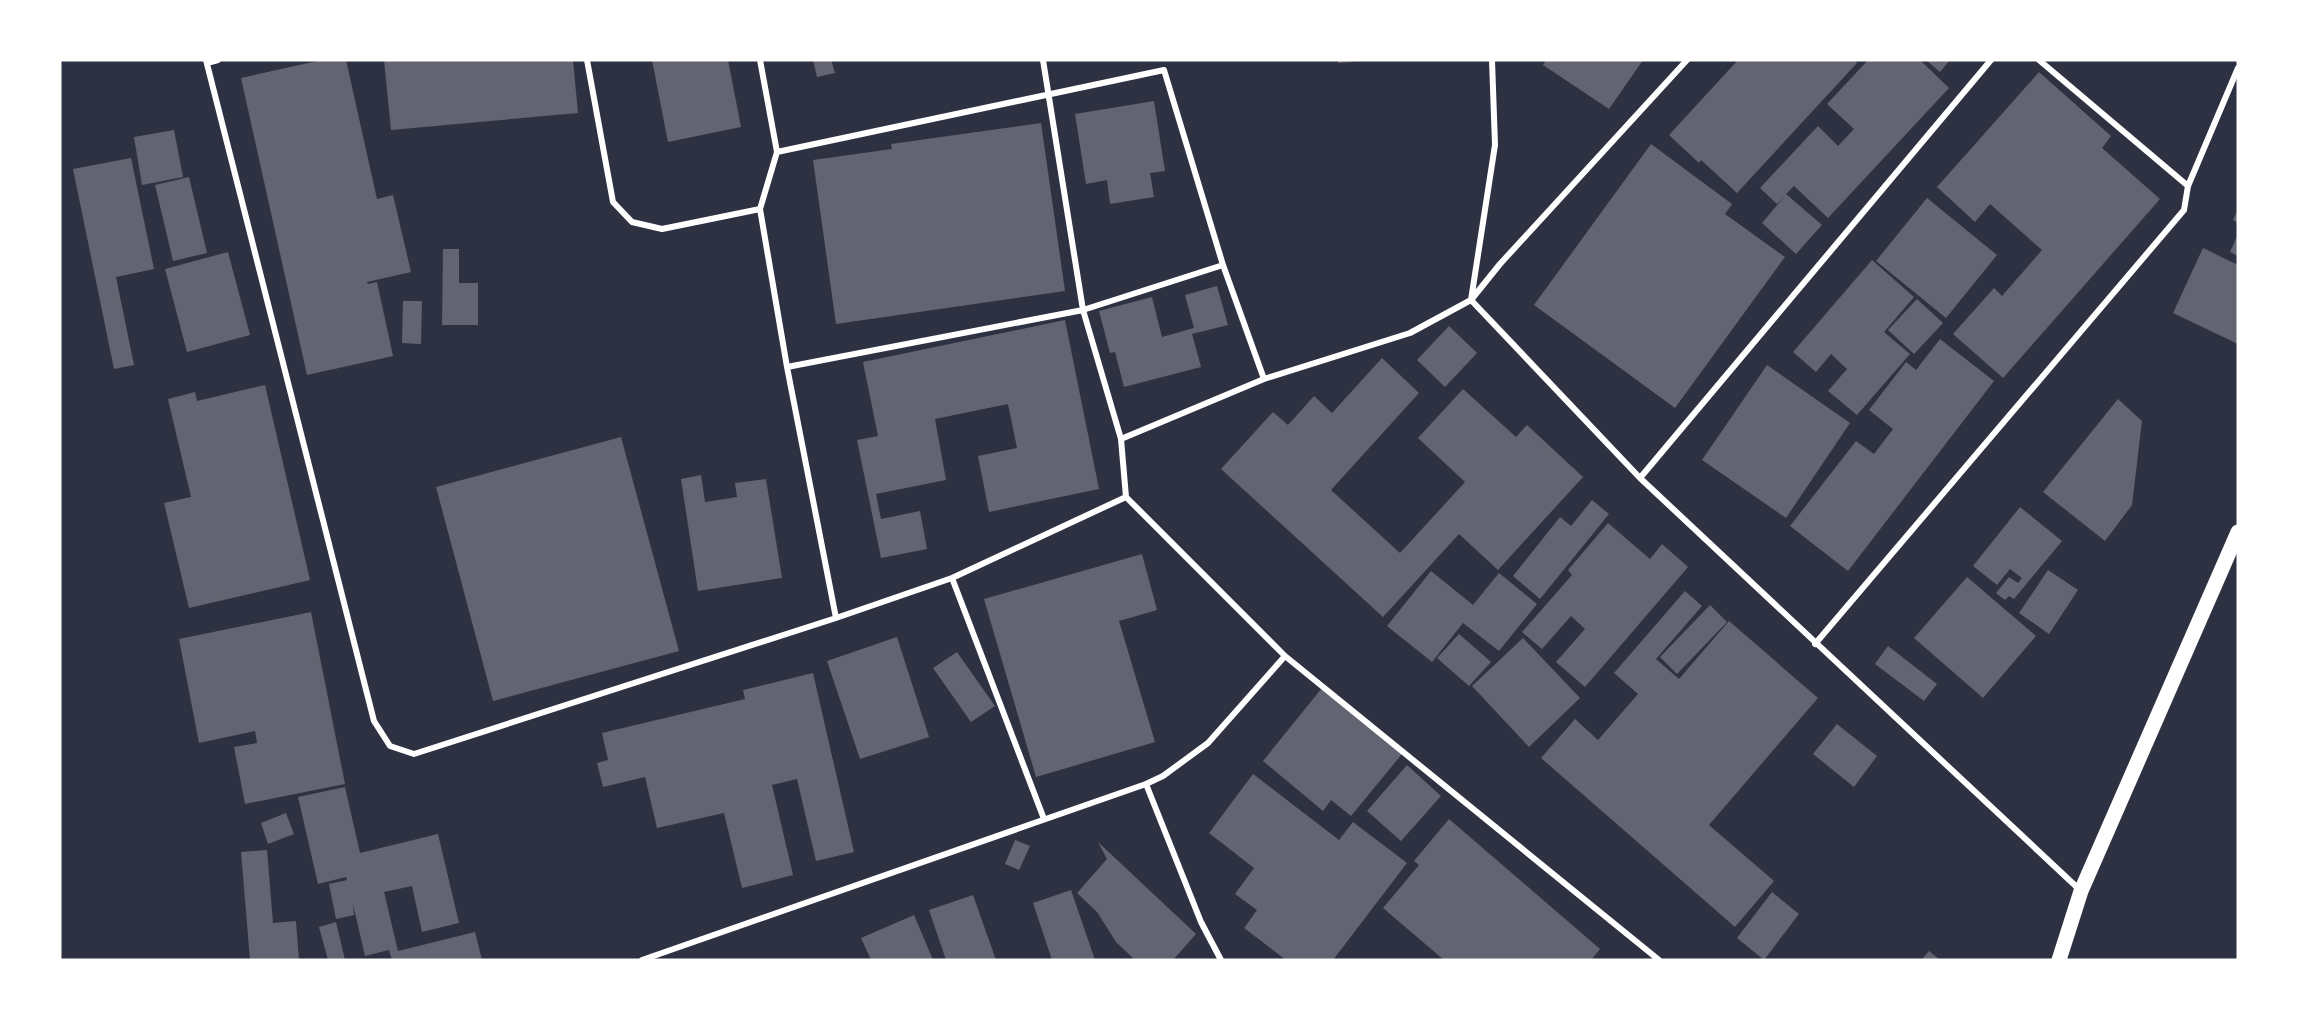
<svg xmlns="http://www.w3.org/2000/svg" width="2298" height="1020" viewBox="0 0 2298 1020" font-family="'Roboto Condensed',sans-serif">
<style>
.building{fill:#626471}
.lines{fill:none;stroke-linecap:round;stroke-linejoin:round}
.minor{stroke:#fff;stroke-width:6}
.primary{stroke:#fff;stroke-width:15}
</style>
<rect width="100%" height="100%" fill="#2d3142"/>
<path class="building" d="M 322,60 L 346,60 L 377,199 L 393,195 L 411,272 L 367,282 L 368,284 L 377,282 L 393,356 L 307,375 L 241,78 Z
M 384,60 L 573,60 L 578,113 L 391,130 Z
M 652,60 L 728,60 L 741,127 L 668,142 Z
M 813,60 L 831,60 L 835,73 L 817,77 Z
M 1338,60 L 1353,60 L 1353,62 L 1338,63 Z
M 1546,60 L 1643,60 L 1609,109 L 1543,65 Z
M 1738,60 L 1854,60 L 1857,63 L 1737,193 L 1701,160 L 1699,163 L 1669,135 Z
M 1868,60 L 1920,60 L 1949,88 L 1828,218 L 1794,186 L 1786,194 L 1822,225 L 1796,254 L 1762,223 L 1785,196 L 1777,204 L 1760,188 L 1818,126 L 1838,146 L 1854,129 L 1827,104 Z
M 1926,60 L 1950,60 L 1940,72 Z
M 2039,72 L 2111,136 L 2102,148 L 2160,199 L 2003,378 L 1953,334 L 1994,288 L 2002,296 L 2042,250 L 1990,204 L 1975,222 L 1937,187 Z
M 1154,101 L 1165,171 L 1150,173 L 1154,197 L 1110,204 L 1107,180 L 1086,184 L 1075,114 Z
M 1041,123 L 1065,291 L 836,324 L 813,160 L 892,149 L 891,144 Z
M 174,130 L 183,177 L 142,185 L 134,137 Z
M 1651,144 L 1732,204 L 1725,214 L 1785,257 L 1675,408 L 1534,305 Z
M 131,158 L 154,269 L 116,277 L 134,365 L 114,369 L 73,169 Z
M 189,177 L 207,253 L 173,261 L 155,185 Z
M 1927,198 L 1997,255 L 1946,318 L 1876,261 Z
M 2238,209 L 2238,223 L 2233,220 Z
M 2238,234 L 2238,256 L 2230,252 Z
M 2203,248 L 2238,265 L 2238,344 L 2173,313 Z
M 443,249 L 459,249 L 459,283 L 478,283 L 478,325 L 442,325 Z
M 228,252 L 250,335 L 187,352 L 165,269 Z
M 1872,260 L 1914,297 L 1884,332 L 1910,354 L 1857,415 L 1828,391 L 1847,369 L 1831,354 L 1816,372 L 1793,352 Z
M 1217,286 L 1228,325 L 1192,334 L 1201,367 L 1124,387 L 1115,352 L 1110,353 L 1099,311 L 1152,297 L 1162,337 L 1194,328 L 1185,295 Z
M 1917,299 L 1943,323 L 1914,354 L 1888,330 Z
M 403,301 L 422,301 L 421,344 L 402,343 Z
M 1065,320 L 1099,489 L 989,512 L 978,456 L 1017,448 L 1008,404 L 935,419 L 946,480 L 876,494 L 881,519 L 920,511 L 927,549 L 881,558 L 857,440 L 878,436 L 863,362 Z
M 1449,326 L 1477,353 L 1445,387 L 1417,360 Z
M 1940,339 L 1994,381 L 1848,571 L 1790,526 L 1856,441 L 1874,454 L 1893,429 L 1869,410 L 1906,362 L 1916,370 Z
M 1382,358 L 1419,393 L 1331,490 L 1400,553 L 1465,482 L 1418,438 L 1463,389 L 1516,437 L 1527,425 L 1583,477 L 1498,570 L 1459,534 L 1383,617 L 1221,469 L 1273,412 L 1288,425 L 1314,396 L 1332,413 Z
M 1767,365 L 1850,423 L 1786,518 L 1702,460 Z
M 265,385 L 310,580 L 189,608 L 164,503 L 191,497 L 168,399 L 195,392 L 197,401 Z
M 2118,399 L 2142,421 L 2132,505 L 2105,541 L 2043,492 Z
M 621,437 L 679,651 L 493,701 L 436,487 Z
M 701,475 L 705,502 L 737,497 L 735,483 L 766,479 L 782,578 L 698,591 L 681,479 Z
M 1592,500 L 1609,514 L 1540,599 L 1513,576 L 1560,517 L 1571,526 Z
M 2020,507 L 2062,541 L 2014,599 L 2009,596 L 2005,600 L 1996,593 L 2009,577 L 2018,583 L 2022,578 L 2010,569 L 1997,585 L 1973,566 Z
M 1608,523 L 1650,559 L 1662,544 L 1688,567 L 1585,687 L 1556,662 L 1585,629 L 1571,616 L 1542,649 L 1522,632 L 1572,575 L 1568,570 Z
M 1142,554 L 1157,610 L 1119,621 L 1155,742 L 1036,777 L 984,599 Z
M 2048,570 L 2078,590 L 2049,634 L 2019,613 Z
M 1431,571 L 1473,605 L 1499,573 L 1537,604 L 1499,651 L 1463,623 L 1432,662 L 1387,626 Z
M 1967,577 L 2036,636 L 1983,698 L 1914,638 Z
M 1685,591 L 1702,606 L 1656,659 L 1679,679 L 1729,621 L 1818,698 L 1709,825 L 1774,881 L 1735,927 L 1541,758 L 1575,719 L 1598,740 L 1638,694 L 1614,673 Z
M 1710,605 L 1727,622 L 1677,674 L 1660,657 Z
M 311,612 L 345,784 L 245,804 L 234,747 L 257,743 L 255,731 L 199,743 L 179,639 Z
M 1459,634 L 1491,662 L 1469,686 L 1437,658 Z
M 897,637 L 929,737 L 860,759 L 827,661 Z
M 1523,638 L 1580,698 L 1529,747 L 1472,686 Z
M 1888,646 L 1937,684 L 1924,701 L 1875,664 Z
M 957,652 L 995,706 L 971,722 L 933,668 Z
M 813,673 L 854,852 L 816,861 L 797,779 L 772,785 L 793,875 L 742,888 L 724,813 L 657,828 L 645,777 L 603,787 L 597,763 L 608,760 L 602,733 L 745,699 L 743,690 Z
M 1322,688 L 1402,754 L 1351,816 L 1331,800 L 1323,811 L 1263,761 Z
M 1837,724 L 1877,756 L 1854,787 L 1813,754 Z
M 1407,765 L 1441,796 L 1401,841 L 1367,811 Z
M 1253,774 L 1339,840 L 1353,822 L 1407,863 L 1333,960 L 1286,960 L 1244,928 L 1257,910 L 1235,894 L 1254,868 L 1209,833 Z
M 345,787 L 360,853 L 438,834 L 459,923 L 422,932 L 412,886 L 384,892 L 398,951 L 475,932 L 482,960 L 392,960 L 389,950 L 365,956 L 353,904 L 354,915 L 336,919 L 329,884 L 347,880 L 346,877 L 318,884 L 298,797 Z
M 286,813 L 294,834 L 268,844 L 261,823 Z
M 1449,819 L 1600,949 L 1591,960 L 1444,960 L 1383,908 L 1419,865 L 1414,861 Z
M 1015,840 L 1030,846 L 1019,870 L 1005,864 Z
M 1098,842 L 1196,934 L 1173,960 L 1135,960 L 1116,942 L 1097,912 L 1077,893 L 1107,859 Z
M 267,850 L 273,923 L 296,921 L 299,960 L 250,960 L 241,852 Z
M 1071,890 L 1095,960 L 1052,960 L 1033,903 Z
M 1772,892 L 1799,914 L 1764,960 L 1737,938 Z
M 973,895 L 996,960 L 946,960 L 929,910 Z
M 914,915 L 933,960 L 871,960 L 861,938 Z
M 336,922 L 345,960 L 328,960 L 319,927 Z
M 1929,951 L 1940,960 L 1921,960 Z"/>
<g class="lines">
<path class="minor" d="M 206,60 L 374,721 L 390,746 L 414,754 L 836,618 L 952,578 L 1126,497
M 587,60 L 613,202 L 632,222 L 662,229 L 760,209
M 760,60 L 777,152 L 760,209 L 787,367 L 836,618
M 1043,60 L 1083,310 L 1121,439 L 1126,497 L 1285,656 L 1659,960
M 1492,60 L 1495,145 L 1471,300 L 1640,478 L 2081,891
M 207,63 L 218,60
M 777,152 L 1164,70 L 1223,265 L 1264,379
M 2188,186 L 2238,68
M 787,367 L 1083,310 L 1223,265
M 1121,439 L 1264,379 L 1410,333 L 1471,300 L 1500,264 L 1687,60
M 1640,478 L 1991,60
M 952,578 L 1044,819
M 1815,644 L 2184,210 L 2188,186 L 2039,60
M 1146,784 L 1201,922 L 1221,960
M 642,960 L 1146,784 L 1163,776 L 1208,743 L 1285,656"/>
<path class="primary" d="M 2059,960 L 2081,891 L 2238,532"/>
</g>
<rect width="2298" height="1020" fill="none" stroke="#ffffff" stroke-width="123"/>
</svg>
